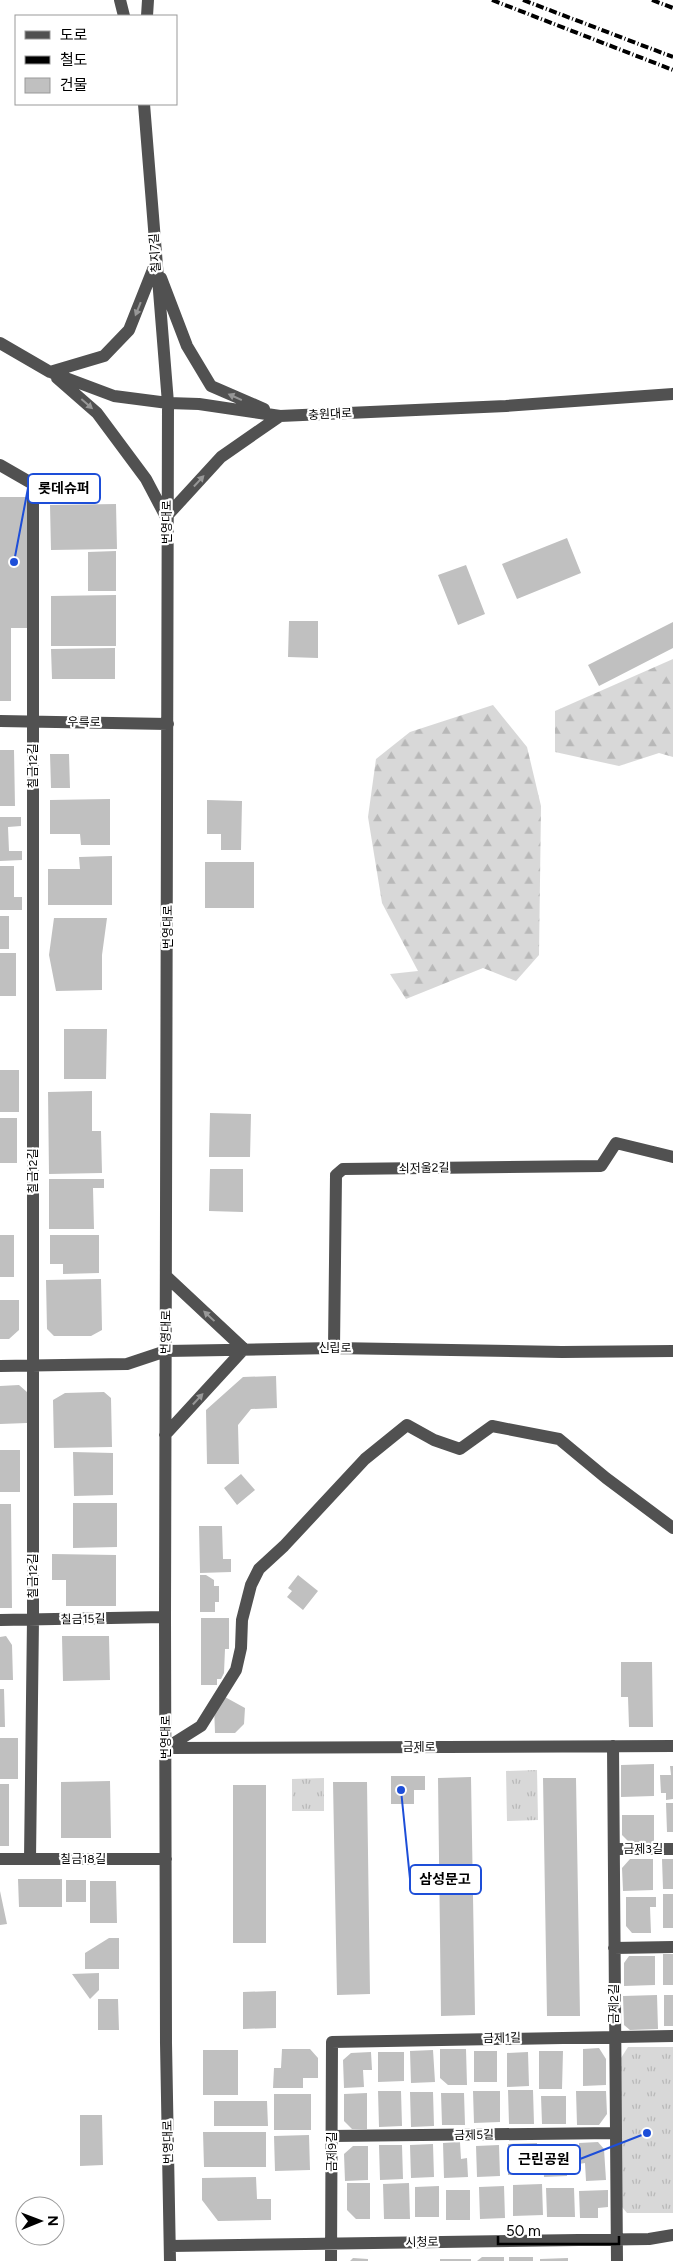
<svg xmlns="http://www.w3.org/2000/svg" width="673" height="2261" viewBox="0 0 673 2261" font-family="Figtree,'Noto Sans KR',sans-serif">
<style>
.grass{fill:url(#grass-tufts)}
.forest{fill:url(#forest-firs)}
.building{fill:#c0c0c0}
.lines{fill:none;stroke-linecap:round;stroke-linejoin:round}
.minor{stroke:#515151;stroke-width:12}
.rail{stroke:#000;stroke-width:4;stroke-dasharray:8 2.5 1 2.5;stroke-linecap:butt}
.oneway{fill:#979797}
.labels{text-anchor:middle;stroke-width:4.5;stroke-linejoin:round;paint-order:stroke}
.street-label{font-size:12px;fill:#000;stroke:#fff}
.leader{fill:none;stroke:#1d4ed8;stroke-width:2}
.callout-dot{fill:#1d4ed8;stroke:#fff;stroke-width:2}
.callout{fill:#fff;stroke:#1d4ed8;stroke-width:2}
.callout-label{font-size:14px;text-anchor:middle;font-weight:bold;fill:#000}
</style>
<defs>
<pattern id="grass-tufts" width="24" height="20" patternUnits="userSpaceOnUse" patternTransform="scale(1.25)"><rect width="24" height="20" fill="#d8d8d8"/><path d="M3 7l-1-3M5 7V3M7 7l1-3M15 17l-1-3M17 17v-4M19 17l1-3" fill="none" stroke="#b8b8b8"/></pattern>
<pattern id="forest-firs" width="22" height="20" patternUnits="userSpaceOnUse" patternTransform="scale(1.25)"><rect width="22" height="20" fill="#d8d8d8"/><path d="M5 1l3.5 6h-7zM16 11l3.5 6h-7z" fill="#b8b8b8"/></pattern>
</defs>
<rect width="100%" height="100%" fill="#fff"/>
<path class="grass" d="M 537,1770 L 538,1820 L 507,1821 L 506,1771 Z
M 324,1778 L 324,1811 L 292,1811 L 292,1779 Z
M 628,2047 L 673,2047 L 673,2213 L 627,2213 L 622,2207 L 621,2058 Z"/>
<path class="forest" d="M 673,659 L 673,757 L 659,753 L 619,766 L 555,752 L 555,711 Z
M 493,705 L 527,747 L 541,806 L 539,955 L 516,981 L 483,968 L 406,999 L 390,974 L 418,971 L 382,903 L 368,817 L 376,759 L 410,732 Z"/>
<path class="building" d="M 0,497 L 27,497 L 27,628 L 11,628 L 11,701 L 0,701 Z
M 116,504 L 117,549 L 51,550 L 50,505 Z
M 567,538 L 581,573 L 517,599 L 502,564 Z
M 116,551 L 116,591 L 88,591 L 88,552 Z
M 466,565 L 485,614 L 458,625 L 438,575 Z
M 116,595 L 116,646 L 51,646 L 51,596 Z
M 289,621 L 318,621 L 318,658 L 288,657 Z
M 673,622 L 673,648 L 599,686 L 588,665 Z
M 115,648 L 115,679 L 52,679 L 51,649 Z
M 0,750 L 14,750 L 15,806 L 0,806 Z
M 50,754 L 69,754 L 70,788 L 51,788 Z
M 110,799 L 110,845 L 81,845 L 80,834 L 50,834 L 50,800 Z
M 207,800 L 242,801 L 241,850 L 221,850 L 221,834 L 207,834 Z
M 0,817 L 21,817 L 21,826 L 8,827 L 9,851 L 22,851 L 22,860 L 0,861 Z
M 112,856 L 112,905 L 48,905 L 48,869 L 80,869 L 79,857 Z
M 205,862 L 254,862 L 254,908 L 205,908 Z
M 0,866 L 14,866 L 14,897 L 22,897 L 22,910 L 0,910 Z
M 0,916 L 9,916 L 9,949 L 0,949 Z
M 54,918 L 107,918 L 102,955 L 102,990 L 56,991 L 49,955 Z
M 0,953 L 16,953 L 16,996 L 0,996 Z
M 64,1029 L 107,1029 L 106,1079 L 64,1079 Z
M 0,1070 L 19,1070 L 19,1112 L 0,1112 Z
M 92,1091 L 92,1131 L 101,1131 L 102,1173 L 49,1174 L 48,1092 Z
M 210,1113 L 251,1114 L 250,1157 L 209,1157 Z
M 0,1118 L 17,1118 L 17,1163 L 0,1163 Z
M 210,1169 L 243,1169 L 243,1212 L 209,1211 Z
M 49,1179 L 104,1179 L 104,1188 L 93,1188 L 94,1229 L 49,1229 Z
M 0,1235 L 14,1235 L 14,1277 L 0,1277 Z
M 50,1235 L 99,1235 L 99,1273 L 63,1274 L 63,1264 L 50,1264 Z
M 101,1279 L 102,1330 L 91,1336 L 54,1336 L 47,1329 L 46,1280 Z
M 0,1300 L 19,1300 L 19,1330 L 9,1339 L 0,1339 Z
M 276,1376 L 277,1408 L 251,1409 L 238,1425 L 239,1464 L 207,1464 L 206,1410 L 243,1377 Z
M 19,1385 L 27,1392 L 27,1423 L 0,1424 L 0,1386 Z
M 104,1392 L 111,1398 L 112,1447 L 54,1448 L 53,1400 L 65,1393 Z
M 0,1450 L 20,1450 L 20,1492 L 0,1492 Z
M 73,1452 L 113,1453 L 113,1495 L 74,1496 Z
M 241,1474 L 255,1490 L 237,1505 L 224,1488 Z
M 73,1503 L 117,1503 L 117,1547 L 73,1548 Z
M 0,1504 L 11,1504 L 12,1608 L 0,1608 Z
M 199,1526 L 222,1526 L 223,1559 L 231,1559 L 231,1572 L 200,1573 Z
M 52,1554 L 116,1555 L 116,1606 L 66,1606 L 66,1580 L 52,1580 Z
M 200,1575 L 206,1575 L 214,1580 L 214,1586 L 219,1586 L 219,1602 L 215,1602 L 215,1612 L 200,1612 Z
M 298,1575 L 318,1591 L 303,1610 L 287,1597 L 292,1591 L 288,1588 Z
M 201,1618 L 229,1618 L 229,1649 L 225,1649 L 224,1673 L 221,1679 L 217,1679 L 217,1685 L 201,1685 Z
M 6,1636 L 12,1645 L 13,1680 L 0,1680 L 0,1637 Z
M 62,1636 L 109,1636 L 110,1680 L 63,1681 Z
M 621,1662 L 652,1662 L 653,1727 L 629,1727 L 628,1697 L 621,1697 Z
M 0,1689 L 4,1689 L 5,1727 L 0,1727 Z
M 225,1697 L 245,1708 L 244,1724 L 235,1733 L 215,1733 L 214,1705 Z
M 0,1738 L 18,1738 L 18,1779 L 0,1779 Z
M 654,1764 L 654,1796 L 621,1797 L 621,1765 Z
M 670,1766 L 673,1766 L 673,1799 L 666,1800 L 666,1793 L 661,1793 L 660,1775 L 671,1775 Z
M 391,1776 L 425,1776 L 425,1790 L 414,1790 L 414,1804 L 391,1804 Z
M 471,1777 L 475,2015 L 441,2016 L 438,1778 Z
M 543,1778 L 576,1778 L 580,2016 L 547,2016 Z
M 110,1781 L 111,1838 L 61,1838 L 61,1782 Z
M 333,1782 L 367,1782 L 370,1994 L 337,1995 Z
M 0,1784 L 9,1784 L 9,1846 L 0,1846 Z
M 233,1785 L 266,1785 L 266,1943 L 233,1943 Z
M 666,1803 L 673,1803 L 673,1832 L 667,1832 Z
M 622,1815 L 654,1815 L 654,1843 L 630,1843 L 622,1835 Z
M 630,1859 L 653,1859 L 653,1890 L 623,1891 L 622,1868 Z
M 662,1859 L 673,1859 L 673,1889 L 663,1889 Z
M 18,1879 L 62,1879 L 62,1907 L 19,1907 Z
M 66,1880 L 86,1880 L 86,1902 L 66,1902 Z
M 90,1881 L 116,1881 L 117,1923 L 90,1923 Z
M 0,1891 L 7,1924 L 0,1925 Z
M 663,1894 L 673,1894 L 673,1928 L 663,1928 Z
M 626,1897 L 656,1897 L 656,1907 L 650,1907 L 651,1933 L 632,1933 L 626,1926 Z
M 109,1938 L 119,1938 L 119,1969 L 85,1969 L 85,1953 Z
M 663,1954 L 673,1954 L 673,1985 L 663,1985 Z
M 629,1956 L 655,1956 L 655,1985 L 624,1986 L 624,1963 Z
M 99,1973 L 99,1990 L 90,1999 L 72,1974 Z
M 276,1991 L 276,2028 L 243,2029 L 243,1992 Z
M 657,1995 L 658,2029 L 630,2030 L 624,2025 L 623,1996 Z
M 664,1995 L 673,1995 L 673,2026 L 664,2026 Z
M 98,1999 L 118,1999 L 119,2030 L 98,2030 Z
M 599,2048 L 606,2059 L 606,2085 L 583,2086 L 583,2049 Z
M 282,2049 L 310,2049 L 318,2058 L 318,2078 L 303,2078 L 303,2088 L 273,2088 L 274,2068 L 281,2068 Z
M 440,2049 L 466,2049 L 467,2085 L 448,2085 L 440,2078 Z
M 203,2050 L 238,2050 L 238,2095 L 203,2095 Z
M 433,2050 L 435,2082 L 411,2083 L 410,2051 Z
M 474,2051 L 497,2051 L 497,2082 L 474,2082 Z
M 539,2051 L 563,2051 L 562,2089 L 539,2089 Z
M 371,2052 L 372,2070 L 363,2070 L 364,2087 L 344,2088 L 343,2060 L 351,2053 Z
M 378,2052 L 404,2052 L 404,2081 L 378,2082 Z
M 528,2052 L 529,2086 L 507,2087 L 507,2053 Z
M 508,2090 L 533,2090 L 534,2124 L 509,2124 Z
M 378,2091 L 401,2091 L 402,2126 L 379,2127 Z
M 473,2091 L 500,2091 L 500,2122 L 474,2123 Z
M 576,2091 L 606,2091 L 607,2114 L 599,2125 L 577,2125 Z
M 410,2092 L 433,2092 L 434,2126 L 411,2127 Z
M 367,2093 L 367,2129 L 352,2129 L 344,2121 L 344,2094 Z
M 441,2093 L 464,2093 L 465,2125 L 442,2125 Z
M 274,2094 L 311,2094 L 311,2130 L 274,2130 Z
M 541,2096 L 566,2096 L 566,2124 L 542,2124 Z
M 214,2101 L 267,2101 L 268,2126 L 214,2126 Z
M 80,2115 L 102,2115 L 103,2165 L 80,2166 Z
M 203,2132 L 266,2132 L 266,2167 L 204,2167 Z
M 309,2135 L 310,2170 L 275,2171 L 274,2136 Z
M 460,2142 L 461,2159 L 467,2158 L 468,2177 L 444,2178 L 443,2143 Z
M 598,2142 L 604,2149 L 606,2180 L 586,2181 L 585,2163 L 579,2164 L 579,2143 Z
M 537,2143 L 538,2166 L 521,2167 L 522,2175 L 508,2175 L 508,2144 Z
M 433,2144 L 434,2177 L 411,2178 L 410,2145 Z
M 542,2144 L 566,2144 L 567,2176 L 544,2177 Z
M 379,2145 L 402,2145 L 403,2179 L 380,2180 Z
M 499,2145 L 500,2176 L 477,2177 L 476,2146 Z
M 353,2146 L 368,2146 L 368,2180 L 345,2181 L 344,2154 Z
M 256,2177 L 257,2199 L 271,2199 L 271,2220 L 218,2221 L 202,2200 L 202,2178 Z
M 347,2183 L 370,2183 L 370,2219 L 356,2219 L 347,2210 Z
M 409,2183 L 410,2219 L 384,2219 L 383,2184 Z
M 542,2184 L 543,2215 L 513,2216 L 513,2185 Z
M 439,2186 L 439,2217 L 415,2217 L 415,2187 Z
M 504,2186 L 505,2218 L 480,2219 L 479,2187 Z
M 546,2188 L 574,2188 L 575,2217 L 547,2217 Z
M 446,2190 L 470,2190 L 470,2220 L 446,2220 Z
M 608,2190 L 608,2207 L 598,2208 L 598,2218 L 580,2218 L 579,2191 Z
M 482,2257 L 504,2257 L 504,2261 L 477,2261 Z
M 509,2257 L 533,2257 L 533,2261 L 509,2261 Z
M 353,2258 L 368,2259 L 368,2261 L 350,2261 Z
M 568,2258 L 568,2261 L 540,2261 L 540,2259 Z
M 440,2259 L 471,2259 L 471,2261 L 440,2261 Z"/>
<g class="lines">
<path class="minor" d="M 120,0 L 124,16
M 147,16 L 148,0
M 144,104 L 168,403 L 165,1617 L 166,2043 L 170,2261
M 161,278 L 187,346 L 211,386 L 264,409
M 0,343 L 50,372 L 114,396 L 168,403 L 199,404 L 280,416 L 506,406 L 673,394
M 50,372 L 104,356 L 129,330 L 154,267
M 57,378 L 97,413 L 146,479 L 166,517 L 221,457 L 280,416
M 0,465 L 33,484 L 33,1619 L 30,1859
M 0,721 L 168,724
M 167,1277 L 244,1349
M 334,1348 L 336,1175 L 343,1169 L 601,1166 L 616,1143 L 673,1157
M 0,1366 L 127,1364 L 166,1351 L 334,1348 L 562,1352 L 673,1351
M 165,1435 L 244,1349
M 0,1620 L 165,1617
M 613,1746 L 617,2261
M 166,1748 L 201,1726 L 236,1670 L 241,1648 L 242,1620 L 251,1585 L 259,1569 L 284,1546 L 365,1459 L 407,1425 L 434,1440 L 460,1449 L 492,1426 L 559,1439 L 606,1478 L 673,1528
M 166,1748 L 673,1746
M 614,1849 L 673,1849
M 0,1859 L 166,1859
M 614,1948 L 673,1947
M 332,2136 L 616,2133
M 170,2246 L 649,2239 L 673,2235
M 331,2261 L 332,2042 L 673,2036"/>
<path class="rail" d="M 492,0 L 673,70
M 523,0 L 673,57
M 652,0 L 673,8"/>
</g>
<defs><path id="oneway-solid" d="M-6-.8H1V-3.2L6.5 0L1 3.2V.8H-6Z" transform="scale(1.25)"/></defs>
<g class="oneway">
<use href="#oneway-solid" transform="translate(138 309) rotate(112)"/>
<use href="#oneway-solid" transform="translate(235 397) rotate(-156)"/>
<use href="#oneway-solid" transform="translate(87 404) rotate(41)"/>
<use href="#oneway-solid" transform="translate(199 481) rotate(-47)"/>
<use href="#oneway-solid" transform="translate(209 1316) rotate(-137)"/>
<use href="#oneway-solid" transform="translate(198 1399) rotate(-47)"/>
</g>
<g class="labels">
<g class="street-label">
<text transform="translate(155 253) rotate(-94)" y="4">칠지7길</text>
<text transform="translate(330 414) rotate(-3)" y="4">충원대로</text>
<text transform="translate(167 522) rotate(-90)" y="4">번영대로</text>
<text transform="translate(84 722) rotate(1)" y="4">우륵로</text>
<text transform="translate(33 766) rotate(-90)" y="4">칠금12길</text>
<text transform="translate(168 927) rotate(-90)" y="4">번영대로</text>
<text transform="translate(424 1168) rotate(-1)" y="4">쇠저울2길</text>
<text transform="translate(33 1171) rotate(-90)" y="4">칠금12길</text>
<text transform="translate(166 1332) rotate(-89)" y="4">번영대로</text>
<text x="335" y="1352">신립로</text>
<text transform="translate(33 1576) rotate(-90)" y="4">칠금12길</text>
<text transform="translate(83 1619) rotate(-1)" y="4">칠금15길</text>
<text transform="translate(166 1737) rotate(-90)" y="4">번영대로</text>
<text x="419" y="1751">금제로</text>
<text x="643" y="1853">금제3길</text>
<text x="83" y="1863">칠금18길</text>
<text transform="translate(614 2004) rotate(-90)" y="4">금제2길</text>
<text transform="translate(502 2038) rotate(-1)" y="4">금제1길</text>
<text transform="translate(474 2135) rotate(-1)" y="4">금제5길</text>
<text transform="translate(168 2142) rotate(-91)" y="4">번영대로</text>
<text transform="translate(332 2152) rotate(-90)" y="4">금제9길</text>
<text transform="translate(422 2242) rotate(-1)" y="4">시청로</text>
</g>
</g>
<path class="leader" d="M14 562L28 488M401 1790L410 1879M647 2133L580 2159"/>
<g class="callout-dot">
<circle cx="14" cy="562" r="5"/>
<circle cx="401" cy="1790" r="5"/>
<circle cx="647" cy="2133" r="5"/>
</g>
<g class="callout">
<rect x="28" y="474" width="72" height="29" rx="5"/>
<rect x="410" y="1865" width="71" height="29" rx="5"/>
<rect x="508" y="2145" width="72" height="29" rx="5"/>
</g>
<g class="callout-label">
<text x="64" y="493">롯데슈퍼</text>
<text x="445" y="1884">삼성문고</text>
<text x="544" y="2164">근린공원</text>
</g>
<rect x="15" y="15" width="162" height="90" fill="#ffffff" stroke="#999999"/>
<rect x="25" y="31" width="25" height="8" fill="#515151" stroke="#999999"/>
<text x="60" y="40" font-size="15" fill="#000000">도로</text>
<rect x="25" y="56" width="25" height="8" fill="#000000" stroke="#999999"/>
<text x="60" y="65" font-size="15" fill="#000000">철도</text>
<rect x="25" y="78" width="25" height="15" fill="#c0c0c0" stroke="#999999"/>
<text x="60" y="90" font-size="15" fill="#000000">건물</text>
<g transform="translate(40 2221) rotate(89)"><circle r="24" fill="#ffffff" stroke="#999999"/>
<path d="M0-4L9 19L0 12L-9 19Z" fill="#000000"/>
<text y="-8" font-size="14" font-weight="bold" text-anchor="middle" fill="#000000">N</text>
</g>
<path d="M498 2236v8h121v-8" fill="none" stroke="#000000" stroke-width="2.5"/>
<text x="506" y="2236" font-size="15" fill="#000000" stroke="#ffffff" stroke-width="4" paint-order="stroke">50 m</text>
</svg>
